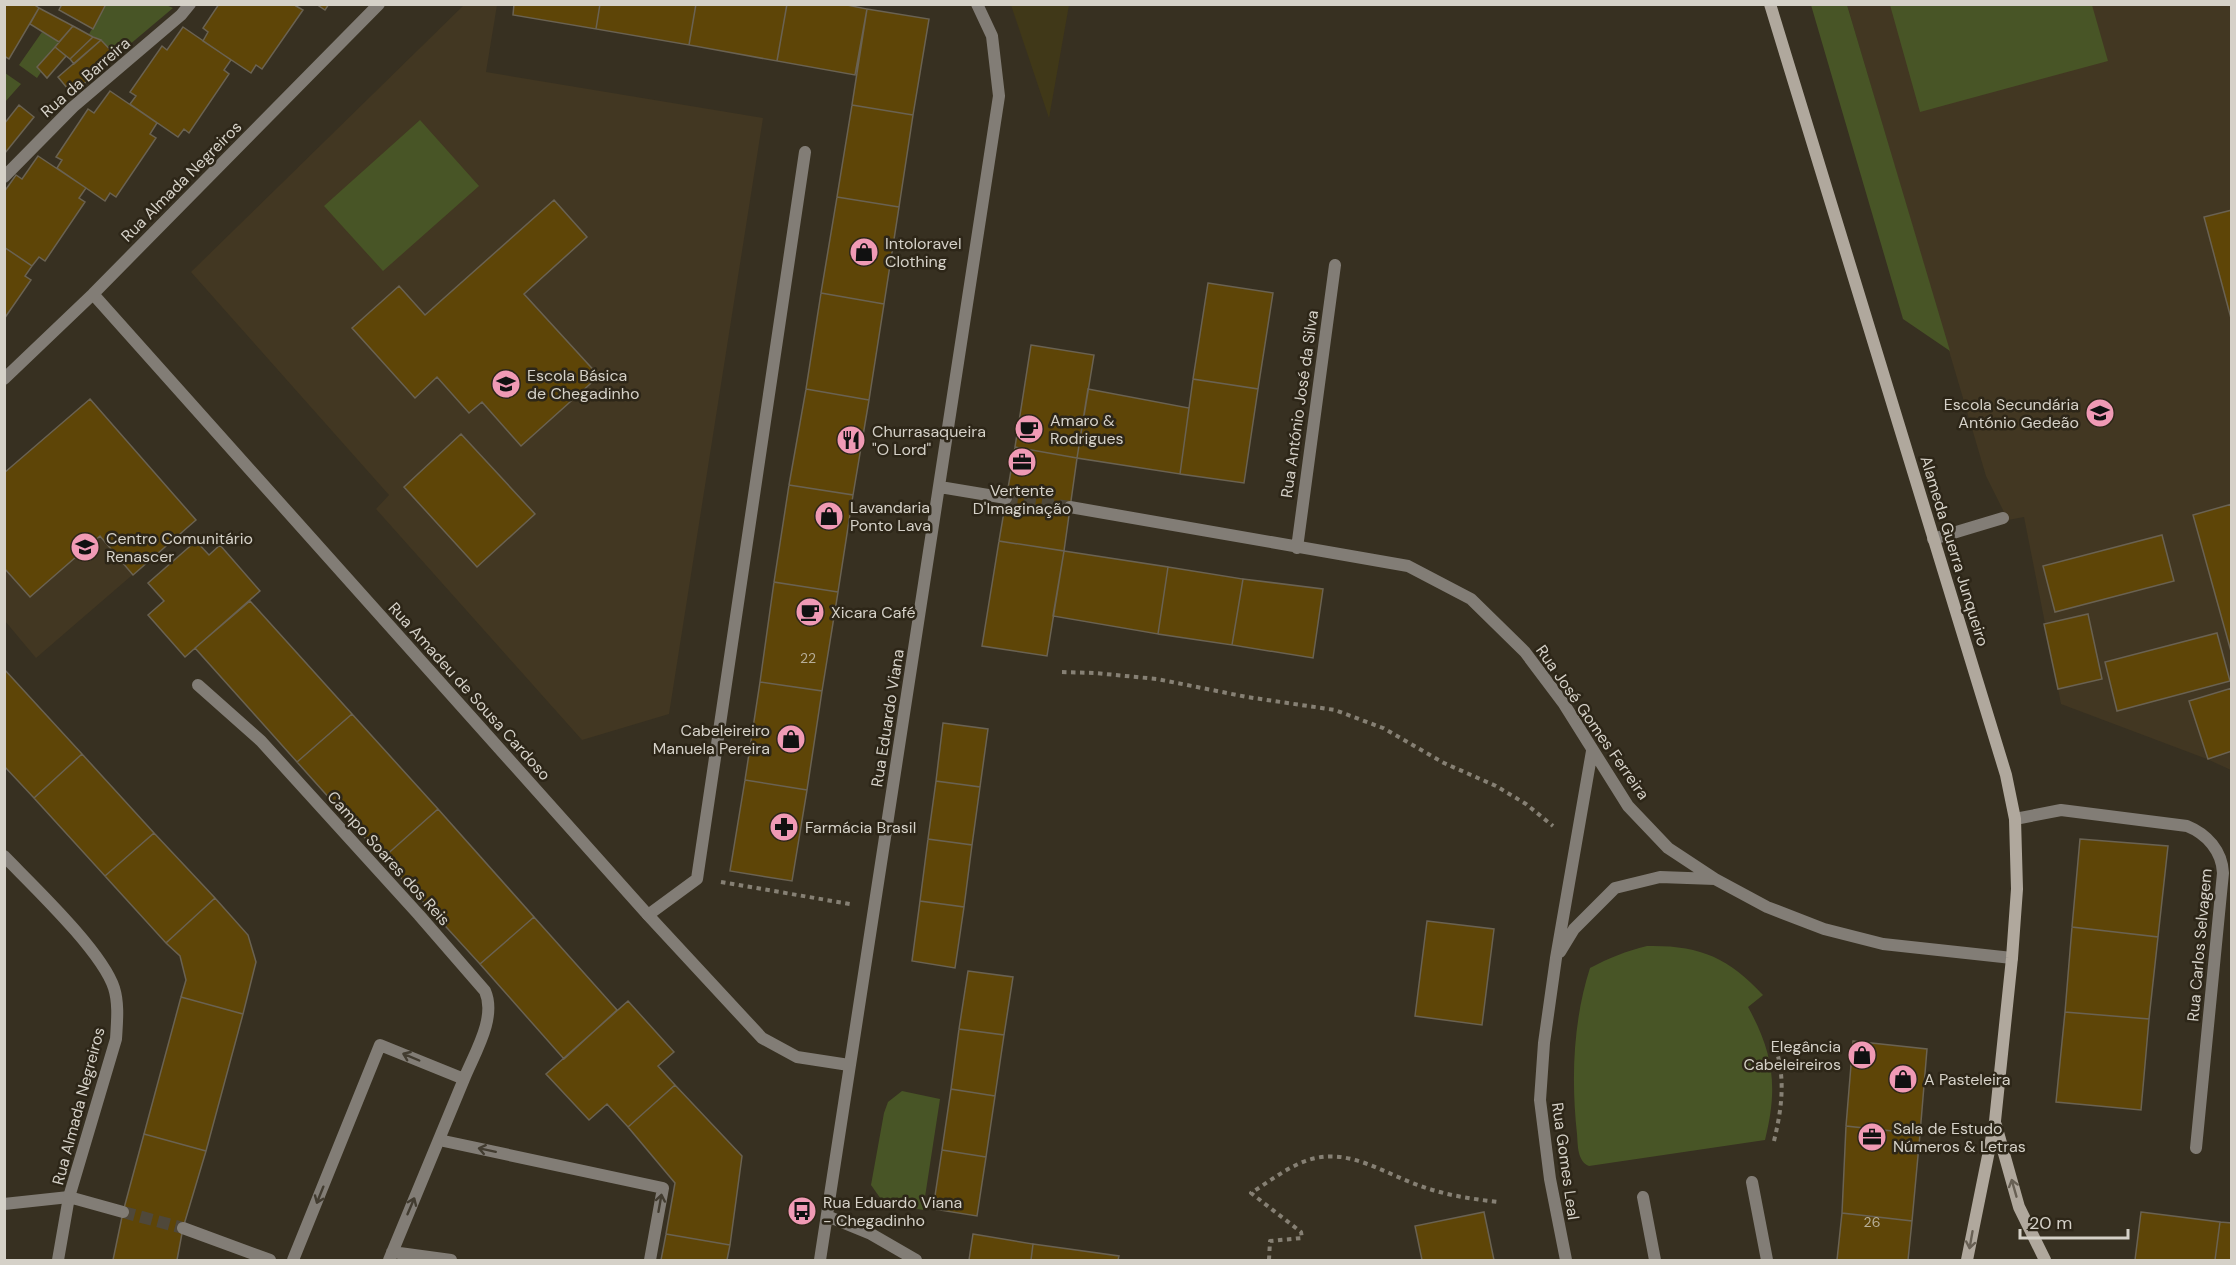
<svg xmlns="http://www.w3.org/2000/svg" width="2236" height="1265" viewBox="0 0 2236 1265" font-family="'DM Sans',sans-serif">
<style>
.built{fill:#423722}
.green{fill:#485526}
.sand{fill:#403818}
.building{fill:#5e4507;stroke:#6a6252;stroke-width:1.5}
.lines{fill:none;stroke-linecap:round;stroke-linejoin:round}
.street-tunnel{stroke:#4f483a;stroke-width:12;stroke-dasharray:12 6;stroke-linecap:butt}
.path{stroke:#868074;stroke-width:4;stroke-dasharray:4.5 4.5;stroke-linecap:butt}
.lane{stroke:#827d76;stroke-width:12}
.street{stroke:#827d76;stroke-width:12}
.secondary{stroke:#b0a89d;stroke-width:12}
.oneway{stroke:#423c30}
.oneway2{stroke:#686054}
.labels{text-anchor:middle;stroke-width:5;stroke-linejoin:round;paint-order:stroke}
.number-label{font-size:14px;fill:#b7ae98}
.street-label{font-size:16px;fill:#d5d1c8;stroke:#2d2618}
.poi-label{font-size:16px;fill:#d5d1c8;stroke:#2d2618;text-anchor:start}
</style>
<rect width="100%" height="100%" fill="#373021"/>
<path class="built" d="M 464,5 L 497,5 L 486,72 L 763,118 L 669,714 L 582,740 L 376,509 L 389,495 L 191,272 Z
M 1847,5 L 2231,5 L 2231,770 L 2207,759 L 2061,704 L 2024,517 L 2008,520 L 1986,476 Z
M 90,399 L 196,520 L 36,658 L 5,621 L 4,473 Z"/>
<path class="green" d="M 106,5 L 166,5 L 173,8 L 116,56 L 101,41 L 89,34 Z
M 1811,5 L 1847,5 L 1950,351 L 1903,319 Z
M 1890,5 L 2092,5 L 2108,61 L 1920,112 Z
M 42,32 L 59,42 L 37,67 L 41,72 L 37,78 L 19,65 Z
M 5,73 L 21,84 L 5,102 Z
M 420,120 L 479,186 L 383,271 L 324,206 Z
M 1647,946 C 1699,945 1728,957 1763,995 L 1748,1007 C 1774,1054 1778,1088 1765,1140 L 1589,1166 C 1577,1161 1578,1145 1577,1134 C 1571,1079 1573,1021 1590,968 C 1609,958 1626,951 1647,946 Z
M 902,1091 L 940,1099 L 923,1210 L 883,1202 L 871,1185 L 884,1113 L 888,1102 Z"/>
<path class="sand" d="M 1011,5 L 1069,5 L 1049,118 Z"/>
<path class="building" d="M 4,4 L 33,4 L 39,8 L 9,59 L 4,56 Z
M 62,4 L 106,4 L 93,29 L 59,10 Z
M 219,4 L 298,4 L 296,6 L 303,10 L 262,69 L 256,65 L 251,73 L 203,41 L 208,32 L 203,28 Z
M 316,4 L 329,4 L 325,10 Z
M 514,4 L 600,4 L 596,29 L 513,15 Z
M 600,4 L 696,4 L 689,45 L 596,29 Z
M 696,4 L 787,4 L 777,61 L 689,45 Z
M 787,4 L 842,4 L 867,9 L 855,75 L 777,61 Z
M 39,8 L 73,26 L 59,42 L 30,24 Z
M 867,9 L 929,19 L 913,115 L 852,105 Z
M 73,26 L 93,37 L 70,59 L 55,47 Z
M 183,27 L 231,60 L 224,70 L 229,74 L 189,133 L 184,129 L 178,137 L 130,104 L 136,96 L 130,92 L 162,46 L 167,50 Z
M 93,37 L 101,40 L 74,64 L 70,59 Z
M 101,40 L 116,56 L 72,94 L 58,77 Z
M 55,47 L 66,56 L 47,78 L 37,67 Z
M 110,91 L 157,123 L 150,134 L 156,138 L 116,197 L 110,193 L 105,201 L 57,168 L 62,160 L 56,157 L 88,109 L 94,113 Z
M 19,105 L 34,117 L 5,153 L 4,124 Z
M 852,105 L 913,115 L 899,207 L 837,197 Z
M 38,156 L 86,188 L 79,198 L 85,202 L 45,261 L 39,257 L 32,266 L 4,247 L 4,192 L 16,175 L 22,179 Z
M 837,197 L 899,207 L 884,304 L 821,293 Z
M 554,200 L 587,237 L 524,294 L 599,376 L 521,446 L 482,402 L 469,413 L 437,377 L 415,398 L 352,328 L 399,286 L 425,315 Z
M 2232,210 L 2232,322 L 2204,217 Z
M 4,247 L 32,266 L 25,276 L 31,280 L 4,319 Z
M 1208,283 L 1273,293 L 1258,389 L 1193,379 Z
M 821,293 L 884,304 L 869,400 L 806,389 Z
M 1031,345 L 1094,355 L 1077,458 L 1015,447 Z
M 1193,379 L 1258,389 L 1244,483 L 1180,474 Z
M 806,389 L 869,400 L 853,495 L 789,485 Z
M 1088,389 L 1189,408 L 1180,474 L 1077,458 Z
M 90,399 L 196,520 L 133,575 L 100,536 L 30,597 L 4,568 L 4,473 Z
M 461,434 L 535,514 L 477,567 L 404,487 Z
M 1015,447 L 1077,458 L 1064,551 L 999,541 Z
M 789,485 L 853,495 L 838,592 L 774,582 Z
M 2232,504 L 2232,655 L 2193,515 Z
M 2162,535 L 2174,581 L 2055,612 L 2043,566 Z
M 196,541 L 209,555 L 220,545 L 260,591 L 185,657 L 148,615 L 164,601 L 148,583 Z
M 999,541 L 1064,551 L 1047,656 L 982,646 Z
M 1064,551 L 1168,567 L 1158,634 L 1053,616 Z
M 1168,567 L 1243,579 L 1232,645 L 1158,634 Z
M 1243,579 L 1323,589 L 1313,658 L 1232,645 Z
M 774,582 L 838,592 L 822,691 L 760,682 Z
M 250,601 L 352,714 L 297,762 L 195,648 Z
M 2088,614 L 2102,679 L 2058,689 L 2044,624 Z
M 2217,633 L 2230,681 L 2117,711 L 2105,662 Z
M 4,669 L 82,754 L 34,798 L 4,766 Z
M 760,682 L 822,691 L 807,790 L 745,780 Z
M 2232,688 L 2232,751 L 2208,759 L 2189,701 Z
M 352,714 L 438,809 L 383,858 L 297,762 Z
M 943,723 L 988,729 L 980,787 L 936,781 Z
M 82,754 L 154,833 L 105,876 L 34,798 Z
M 745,780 L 807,790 L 792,881 L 730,871 Z
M 936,781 L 980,787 L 972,845 L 928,839 Z
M 438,809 L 534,917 L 480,964 L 383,858 Z
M 154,833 L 215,898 L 166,943 L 105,876 Z
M 928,839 L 972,845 L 964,907 L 920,901 Z
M 2080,839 L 2168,846 L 2158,937 L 2072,927 Z
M 215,898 L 248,935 L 256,962 L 243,1014 L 181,997 L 186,980 L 180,956 L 166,943 Z
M 920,901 L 964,907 L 955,968 L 912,961 Z
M 534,917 L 617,1010 L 564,1059 L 480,964 Z
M 1427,921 L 1494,929 L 1482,1025 L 1415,1016 Z
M 2072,927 L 2158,937 L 2149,1019 L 2065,1012 Z
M 968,971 L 1013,977 L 1004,1035 L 959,1029 Z
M 181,997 L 243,1014 L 206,1151 L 144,1134 Z
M 628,1001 L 674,1052 L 658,1066 L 675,1085 L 628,1127 L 607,1104 L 589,1120 L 546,1074 Z
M 2065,1012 L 2149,1019 L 2141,1110 L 2056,1102 Z
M 959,1029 L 1004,1035 L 995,1096 L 951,1089 Z
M 1853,1041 L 1927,1049 L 1920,1134 L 1846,1126 Z
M 675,1085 L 742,1156 L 730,1245 L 666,1234 L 675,1183 L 628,1127 Z
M 951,1089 L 995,1096 L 986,1157 L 942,1150 Z
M 1846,1126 L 1920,1134 L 1912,1221 L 1842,1213 Z
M 144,1134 L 206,1151 L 183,1228 L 177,1260 L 113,1260 L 123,1212 Z
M 942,1150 L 986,1157 L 977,1216 L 933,1209 Z
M 1484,1212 L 1494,1260 L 1422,1260 L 1415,1226 Z
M 2141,1212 L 2220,1222 L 2215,1260 L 2135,1260 Z
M 1842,1213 L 1912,1221 L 1908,1260 L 1837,1260 Z
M 2220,1222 L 2232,1223 L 2232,1260 L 2215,1260 Z
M 666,1234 L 730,1245 L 727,1260 L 661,1260 Z
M 973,1234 L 1033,1244 L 1031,1260 L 969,1260 Z
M 1033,1244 L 1119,1256 L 1118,1260 L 1031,1260 Z"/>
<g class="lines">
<path class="street-tunnel" d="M 1006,498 L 1070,507
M 123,1212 L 183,1228"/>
<path class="path" d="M 1062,672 L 1095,673 L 1157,679 L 1247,697 L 1335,710 L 1383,728 L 1444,763 L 1496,786 L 1526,804 L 1553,826
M 721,882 L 850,904
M 1774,1141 C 1781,1112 1785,1085 1778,1056
M 1269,1260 L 1270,1241 L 1302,1238 L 1301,1232 L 1251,1193 C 1272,1180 1292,1163 1316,1158 C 1352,1150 1386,1174 1418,1185 C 1444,1195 1471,1199 1499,1202"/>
<path class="lane" d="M 1933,539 L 2003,518
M 198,685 L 261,741 L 419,915 L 485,991 C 497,1018 474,1054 464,1079
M 648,915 L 697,879 L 805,152
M 439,1140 L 663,1188 L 650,1260
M 4,1204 L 69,1197
M 392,1252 L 451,1260
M 293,1260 L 380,1045 L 464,1079 L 389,1260"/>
<path class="street" d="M 4,177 L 73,107 L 181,15 L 190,4
M 93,294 L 648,915 L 762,1038 L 797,1057 L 849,1065
M 4,379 L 93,294 L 379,4
M 940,487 L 1006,498
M 1070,507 L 1408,566 L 1471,599 L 1525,652 L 1564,704 L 1628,806 L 1668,848 L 1715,879 L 1767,907 L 1824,929 L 1883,944 L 2012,958
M 1297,548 L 1335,265
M 2015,819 L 2061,810 L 2187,826 C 2207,834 2222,851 2223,873 L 2196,1148
M 4,856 C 33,886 102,951 114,988 C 119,1004 117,1022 116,1039 L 69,1197 L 58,1260
M 1560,952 L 1574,929 L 1615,888 L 1660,877 L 1715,879
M 1752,1182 L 1767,1260
M 69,1197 L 123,1212
M 1643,1197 L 1655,1260
M 827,1216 L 871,1234 L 916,1260
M 183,1228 L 270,1260
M 820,1260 L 999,96 L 992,36 L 977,4
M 1566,1260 L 1550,1179 L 1540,1100 L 1544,1043 L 1556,958 L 1592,751"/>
<path class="secondary" d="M 1770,4 L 2006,775 L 2015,819 L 2017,889 L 2012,958 L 1995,1121 L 1967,1260
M 1996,1125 L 2019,1207 L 2045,1260"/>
</g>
<defs><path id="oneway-shaft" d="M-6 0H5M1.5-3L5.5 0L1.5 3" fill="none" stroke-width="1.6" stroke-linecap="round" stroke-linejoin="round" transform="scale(1.5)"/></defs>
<g class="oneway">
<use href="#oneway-shaft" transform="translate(411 1057) rotate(-157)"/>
<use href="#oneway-shaft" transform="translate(487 1150) rotate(-168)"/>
<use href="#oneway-shaft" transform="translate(320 1195) rotate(112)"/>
<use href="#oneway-shaft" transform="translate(660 1203) rotate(-80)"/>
<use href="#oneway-shaft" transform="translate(411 1206) rotate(-67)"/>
</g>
<g class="oneway2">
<use href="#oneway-shaft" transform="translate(2014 1188) rotate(-106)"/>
<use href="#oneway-shaft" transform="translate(1971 1240) rotate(100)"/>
</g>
<defs>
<g id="shop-disc" transform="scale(1.5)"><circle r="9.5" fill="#f09ab5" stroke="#2d2618"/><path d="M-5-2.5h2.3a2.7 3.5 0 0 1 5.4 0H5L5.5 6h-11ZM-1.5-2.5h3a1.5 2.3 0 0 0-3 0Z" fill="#111"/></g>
<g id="school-disc" transform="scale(1.5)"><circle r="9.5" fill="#f09ab5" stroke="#2d2618"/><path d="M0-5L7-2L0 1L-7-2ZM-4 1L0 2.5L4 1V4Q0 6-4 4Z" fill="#111"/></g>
<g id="cafe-disc" transform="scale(1.5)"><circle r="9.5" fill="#f09ab5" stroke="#2d2618"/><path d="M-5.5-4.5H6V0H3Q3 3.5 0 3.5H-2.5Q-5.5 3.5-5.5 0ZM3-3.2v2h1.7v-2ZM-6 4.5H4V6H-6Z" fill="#111"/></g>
<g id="restaurant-disc" transform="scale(1.5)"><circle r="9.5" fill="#f09ab5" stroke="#2d2618"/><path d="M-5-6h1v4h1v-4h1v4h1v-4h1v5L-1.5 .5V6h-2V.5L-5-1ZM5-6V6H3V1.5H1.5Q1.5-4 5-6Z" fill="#111"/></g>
<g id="office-disc" transform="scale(1.5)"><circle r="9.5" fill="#f09ab5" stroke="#2d2618"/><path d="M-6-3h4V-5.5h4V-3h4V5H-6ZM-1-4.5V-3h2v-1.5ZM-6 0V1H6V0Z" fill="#111"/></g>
<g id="pharmacy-disc" transform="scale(1.5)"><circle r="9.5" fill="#f09ab5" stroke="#2d2618"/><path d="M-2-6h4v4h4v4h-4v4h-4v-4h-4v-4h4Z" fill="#111"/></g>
<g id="bus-disc" transform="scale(1.5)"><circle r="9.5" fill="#f09ab5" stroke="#2d2618"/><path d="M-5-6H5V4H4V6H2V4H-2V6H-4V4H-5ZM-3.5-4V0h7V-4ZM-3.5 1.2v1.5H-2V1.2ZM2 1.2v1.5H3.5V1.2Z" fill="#111"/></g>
</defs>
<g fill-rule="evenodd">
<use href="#shop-disc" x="864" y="252"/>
<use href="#school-disc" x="506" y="384"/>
<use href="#school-disc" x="2100" y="413"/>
<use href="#cafe-disc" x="1029" y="429"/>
<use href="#restaurant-disc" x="851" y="440"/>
<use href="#office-disc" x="1022" y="462"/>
<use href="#shop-disc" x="829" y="516"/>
<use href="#school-disc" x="85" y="547"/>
<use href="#cafe-disc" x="810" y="612"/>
<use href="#shop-disc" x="791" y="739"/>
<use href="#pharmacy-disc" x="784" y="827"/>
<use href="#shop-disc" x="1862" y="1055"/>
<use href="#shop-disc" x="1903" y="1079"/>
<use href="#office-disc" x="1872" y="1137"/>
<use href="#bus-disc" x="802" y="1211"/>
</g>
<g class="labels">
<g class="number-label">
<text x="808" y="663">22</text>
<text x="1872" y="1227">26</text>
</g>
<g class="street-label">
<text transform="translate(85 77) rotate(-41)" y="6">Rua da Barreira</text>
<text transform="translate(181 181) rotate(-45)" y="6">Rua Almada Negreiros</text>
<text transform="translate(1299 404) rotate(-82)" y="6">Rua António José da Silva</text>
<text transform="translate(1955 551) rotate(73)" y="6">Alameda Guerra Junqueiro</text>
<text transform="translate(470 691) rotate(48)" y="6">Rua Amadeu de Sousa Cardoso</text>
<text transform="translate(887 718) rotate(-81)" y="6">Rua Eduardo Viana</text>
<text transform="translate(1593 722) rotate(55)" y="6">Rua José Gomes Ferreira</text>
<text transform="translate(389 858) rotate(48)" y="6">Campo Soares dos Reis</text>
<text transform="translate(2199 945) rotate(-85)" y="6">Rua Carlos Selvagem</text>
<text transform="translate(78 1106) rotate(-75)" y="6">Rua Almada Negreiros</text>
<text transform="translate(1566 1161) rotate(82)" y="6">Rua Gomes Leal</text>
</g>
<g class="poi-label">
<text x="885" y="249">Intoloravel<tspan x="885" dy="18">Clothing</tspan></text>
<text x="527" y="381">Escola Básica<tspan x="527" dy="18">de Chegadinho</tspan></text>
<text x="2079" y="410" text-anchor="end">Escola Secundária<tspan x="2079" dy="18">António Gedeão</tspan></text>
<text x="1050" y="426">Amaro &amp;<tspan x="1050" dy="18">Rodrigues</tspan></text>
<text x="872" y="437">Churrasaqueira<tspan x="872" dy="18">"O Lord"</tspan></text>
<text x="1022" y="496" text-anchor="middle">Vertente<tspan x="1022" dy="18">D'Imaginação</tspan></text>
<text x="850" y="513">Lavandaria<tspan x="850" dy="18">Ponto Lava</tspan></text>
<text x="106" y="544">Centro Comunitário<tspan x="106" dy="18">Renascer</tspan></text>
<text x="831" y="618">Xicara Café</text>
<text x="770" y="736" text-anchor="end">Cabeleireiro<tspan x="770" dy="18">Manuela Pereira</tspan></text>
<text x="805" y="833">Farmácia Brasil</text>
<text x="1841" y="1052" text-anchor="end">Elegância<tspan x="1841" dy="18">Cabeleireiros</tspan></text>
<text x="1924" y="1085">A Pasteleira</text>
<text x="1893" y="1134">Sala de Estudo<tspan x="1893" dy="18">Números &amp; Letras</tspan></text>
<text x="823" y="1208">Rua Eduardo Viana<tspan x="823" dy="18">- Chegadinho</tspan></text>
</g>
</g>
<rect width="2236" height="1265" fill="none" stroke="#d5d1c8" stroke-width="12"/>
<path d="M2020 1229v9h108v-9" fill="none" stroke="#d5d1c8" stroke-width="3"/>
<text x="2029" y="1229" font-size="18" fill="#d5d1c8" stroke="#2d2618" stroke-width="4.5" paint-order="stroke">20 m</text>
</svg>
